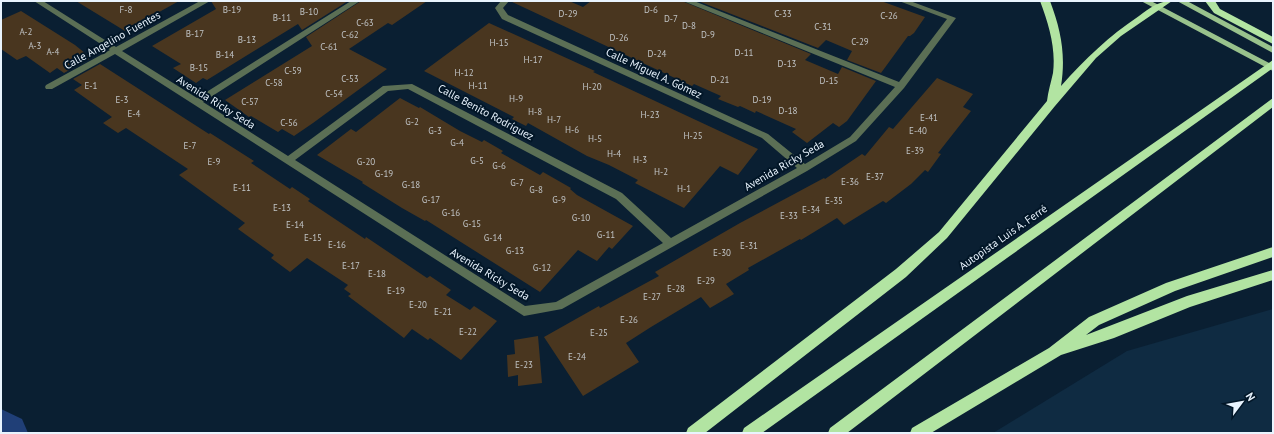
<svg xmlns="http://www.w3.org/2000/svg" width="1274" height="434" viewBox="0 0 1274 434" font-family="'PT Sans',sans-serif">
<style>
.built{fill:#0f2b42}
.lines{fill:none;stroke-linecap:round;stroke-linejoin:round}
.river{fill:#203f77;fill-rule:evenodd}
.building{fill:#49361f}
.minor{fill:#5b6f55;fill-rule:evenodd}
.major{fill:#99c28c;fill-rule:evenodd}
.highway{fill:#b2e4a2;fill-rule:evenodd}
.labels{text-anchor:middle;stroke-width:4;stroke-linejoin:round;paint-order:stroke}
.number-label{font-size:9px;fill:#c1c4c6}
.street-label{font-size:11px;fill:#e9f4fe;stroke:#021627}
</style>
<rect width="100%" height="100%" fill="#0a1f32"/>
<path class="built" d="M 1273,309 L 1273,433 L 993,433 L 1127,351 Z"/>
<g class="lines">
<path class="river" d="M 1,409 L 22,419 L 28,433 L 1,433 Z"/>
</g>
<path class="building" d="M 76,1 L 179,1 L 125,31 Z
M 211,1 L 348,1 L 302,30 L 298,24 L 207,80 L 203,78 L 196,83 L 173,68 L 181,64 L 152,46 L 216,9 Z
M 361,1 L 427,1 L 392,25 L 388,23 L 349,49 L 387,69 L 313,123 L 294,136 L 282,129 L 278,132 L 251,116 L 249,117 L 225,100 L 312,46 L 306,37 Z
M 510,1 L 569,1 L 583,7 L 591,1 L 682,1 L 811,54 L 805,60 L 838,74 L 842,67 L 876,81 L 847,121 L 839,127 L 833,123 L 807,143 L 792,132 L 796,129 L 756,111 L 755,113 L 740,106 L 738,107 L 718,99 L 721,96 L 694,84 L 692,86 Z
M 698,1 L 881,1 L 925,17 L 914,33 L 910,36 L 908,36 L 881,73 L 847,60 L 852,51 L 826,40 L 818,48 Z
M 21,11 L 75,45 L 91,58 L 64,73 L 57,68 L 50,73 L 26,56 L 17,60 L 1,49 L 1,20 Z
M 489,23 L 595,71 L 593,72 L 758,149 L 738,175 L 720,166 L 684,208 L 635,183 L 638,180 L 609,165 L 587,156 L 528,123 L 526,126 L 512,119 L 514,117 L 424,71 Z
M 100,64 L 209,134 L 210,133 L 254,161 L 251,163 L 290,189 L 292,187 L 310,199 L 308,201 L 365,239 L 366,237 L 427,278 L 430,276 L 451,290 L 446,295 L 470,310 L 474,306 L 497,321 L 461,360 L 430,338 L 428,340 L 412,329 L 404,338 L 348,296 L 351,294 L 344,289 L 348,285 L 307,258 L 290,272 L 271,258 L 274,255 L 238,229 L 245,223 L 179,175 L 188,169 L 126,128 L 118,133 L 103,123 L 112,117 L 74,90 L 82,85 L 73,79 Z
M 937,78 L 973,94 L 963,107 L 971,111 L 938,153 L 941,154 L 928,172 L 925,170 L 911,184 L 886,203 L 883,201 L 844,225 L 837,218 L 801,240 L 800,239 L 748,268 L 749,270 L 726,284 L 734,294 L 710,308 L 701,297 L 651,327 L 626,343 L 639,362 L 583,396 L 544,337 L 599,306 L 600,308 L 659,276 L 655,272 L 740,223 L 824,178 L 825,179 L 862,154 L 865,156 L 889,127 L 893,129 Z
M 400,98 L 419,108 L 420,107 L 460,131 L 482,142 L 484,140 L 503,151 L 501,153 L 540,175 L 543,172 L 571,188 L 570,189 L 577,195 L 633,226 L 612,249 L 609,247 L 597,261 L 578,250 L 540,292 L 426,220 L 425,221 L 402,208 L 362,183 L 363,182 L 317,155 L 351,129 L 356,132 Z
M 538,336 L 542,383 L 518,386 L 518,375 L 508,377 L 507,355 L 515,354 L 514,340 Z"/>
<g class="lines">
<path class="minor" d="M 34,1 L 43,1 L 116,47 L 200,1 L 210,1 L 122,51 L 197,98 L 351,1 L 360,1 L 203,102 L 288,156 L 383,86 L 412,84 L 622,193 L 671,238 L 797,168 L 762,138 L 502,19 L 495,8 L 501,1 L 509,1 L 503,8 L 508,15 L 768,134 L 805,164 L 850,137 L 895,87 L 683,1 L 694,1 L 899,82 L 947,19 L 899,1 L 910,1 L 956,18 L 904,88 L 856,141 L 807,171 L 562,309 L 524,316 L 115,54 L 52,89 L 46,89 L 45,87 L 46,85 L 110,50 ZM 408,89 L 616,199 L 663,243 L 556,302 L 525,306 L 295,160 L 388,91 Z"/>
<path class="major" d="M 1141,1 L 1151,1 L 1273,65 L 1273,71 Z
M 1177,1 L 1187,1 L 1273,47 L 1273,53 Z"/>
<path class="highway" d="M 1040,1 L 1050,1 C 1061,30 1066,55 1061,86 C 1085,59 1109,36 1139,16 C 1150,8 1158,1 1172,1 L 1121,36 L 1096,58 L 1055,106 L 947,238 L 906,277 L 705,433 L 686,433 L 688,428 L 896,269 L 939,232 L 1047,101 C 1048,92 1051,82 1053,73 C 1056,48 1049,25 1040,1 Z
M 1205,1 L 1215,1 L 1220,9 L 1273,37 L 1273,44 L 1214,13 Z
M 1273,60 L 1273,68 L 762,433 L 742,433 L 744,428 Z
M 1273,98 L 1273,107 L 847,433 L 828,433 L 830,428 Z
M 1273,247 L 1273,257 L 1175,291 L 1099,325 L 1086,335 L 1187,296 L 1273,270 L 1273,280 L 1190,307 L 1114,338 L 1061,355 L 931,433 L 910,433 L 912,428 L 1049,348 L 1089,317 L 1166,283 Z"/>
</g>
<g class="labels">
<g class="number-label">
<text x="126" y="13">F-8</text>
<text x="232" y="13">B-19</text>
<text x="651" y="13">D-6</text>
<text x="309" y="15">B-10</text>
<text x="568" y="17">D-29</text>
<text x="783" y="17">C-33</text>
<text x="889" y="19">C-26</text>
<text x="282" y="21">B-11</text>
<text x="671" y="22">D-7</text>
<text x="365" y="26">C-63</text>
<text x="689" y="29">D-8</text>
<text x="823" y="30">C-31</text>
<text x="26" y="35">A-2</text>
<text x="195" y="37">B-17</text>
<text x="350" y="38">C-62</text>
<text x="708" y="38">D-9</text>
<text x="619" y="41">D-26</text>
<text x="247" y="43">B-13</text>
<text x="860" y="45">C-29</text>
<text x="499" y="46">H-15</text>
<text x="35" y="49">A-3</text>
<text x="329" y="50">C-61</text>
<text x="53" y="55">A-4</text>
<text x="744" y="56">D-11</text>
<text x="657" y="57">D-24</text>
<text x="225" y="58">B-14</text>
<text x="533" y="63">H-17</text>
<text x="787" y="67">D-13</text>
<text x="199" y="71">B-15</text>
<text x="293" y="74">C-59</text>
<text x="464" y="76">H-12</text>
<text x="350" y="82">C-53</text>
<text x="720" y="83">D-21</text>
<text x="829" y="84">D-15</text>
<text x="274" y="86">C-58</text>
<text x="91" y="89">E-1</text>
<text x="478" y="89">H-11</text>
<text x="592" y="90">H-20</text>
<text x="334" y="97">C-54</text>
<text x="516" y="102">H-9</text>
<text x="122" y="103">E-3</text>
<text x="762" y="103">D-19</text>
<text x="250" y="105">C-57</text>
<text x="788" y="114">D-18</text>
<text x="535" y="115">H-8</text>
<text x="134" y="117">E-4</text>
<text x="650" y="118">H-23</text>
<text x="929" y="121">E-41</text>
<text x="554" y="123">H-7</text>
<text x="412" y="125">G-2</text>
<text x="289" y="126">C-56</text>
<text x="572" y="133">H-6</text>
<text x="435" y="134">G-3</text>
<text x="918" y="134">E-40</text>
<text x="693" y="139">H-25</text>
<text x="595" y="142">H-5</text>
<text x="457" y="146">G-4</text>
<text x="190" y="149">E-7</text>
<text x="915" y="154">E-39</text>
<text x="614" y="157">H-4</text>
<text x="640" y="163">H-3</text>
<text x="477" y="164">G-5</text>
<text x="214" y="165">E-9</text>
<text x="366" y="165">G-20</text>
<text x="499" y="169">G-6</text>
<text x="661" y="175">H-2</text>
<text x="384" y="177">G-19</text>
<text x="875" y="180">E-37</text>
<text x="850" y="185">E-36</text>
<text x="517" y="186">G-7</text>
<text x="411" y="188">G-18</text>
<text x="242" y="191">E-11</text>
<text x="684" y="192">H-1</text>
<text x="536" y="193">G-8</text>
<text x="431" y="203">G-17</text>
<text x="559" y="203">G-9</text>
<text x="834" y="204">E-35</text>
<text x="282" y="211">E-13</text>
<text x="811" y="213">E-34</text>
<text x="451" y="216">G-16</text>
<text x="789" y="219">E-33</text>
<text x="581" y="221">G-10</text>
<text x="472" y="227">G-15</text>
<text x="295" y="228">E-14</text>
<text x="606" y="238">G-11</text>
<text x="313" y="241">E-15</text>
<text x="493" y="241">G-14</text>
<text x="337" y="248">E-16</text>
<text x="749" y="249">E-31</text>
<text x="515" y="254">G-13</text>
<text x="722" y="256">E-30</text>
<text x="351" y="269">E-17</text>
<text x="542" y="271">G-12</text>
<text x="377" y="277">E-18</text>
<text x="706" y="284">E-29</text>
<text x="676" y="292">E-28</text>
<text x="396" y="294">E-19</text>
<text x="652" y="300">E-27</text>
<text x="418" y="308">E-20</text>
<text x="443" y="315">E-21</text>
<text x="629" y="323">E-26</text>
<text x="468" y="335">E-22</text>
<text x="599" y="336">E-25</text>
<text x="577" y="360">E-24</text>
<text x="524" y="368">E-23</text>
</g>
<g class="street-label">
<text transform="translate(112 40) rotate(-29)" y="4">Calle Angelino Fuentes</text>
<text transform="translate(654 73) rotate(25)" y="4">Calle Miguel A. Gómez</text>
<text transform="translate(216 102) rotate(32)" y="4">Avenida Ricky Seda</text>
<text transform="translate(486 112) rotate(28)" y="4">Calle Benito Rodríguez</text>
<text transform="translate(784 165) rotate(-30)" y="4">Avenida Ricky Seda</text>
<text transform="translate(1003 237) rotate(-35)" y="4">Autopista Luis A. Ferré</text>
<text transform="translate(490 274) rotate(31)" y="4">Avenida Ricky Seda</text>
</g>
</g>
<rect width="1274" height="434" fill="none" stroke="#e9f4fe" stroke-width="4"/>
<g transform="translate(1242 402) rotate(58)" stroke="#021627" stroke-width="3" paint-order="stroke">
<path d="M0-3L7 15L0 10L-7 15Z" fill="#e9f4fe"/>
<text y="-6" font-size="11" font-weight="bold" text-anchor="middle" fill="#e9f4fe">N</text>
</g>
</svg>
